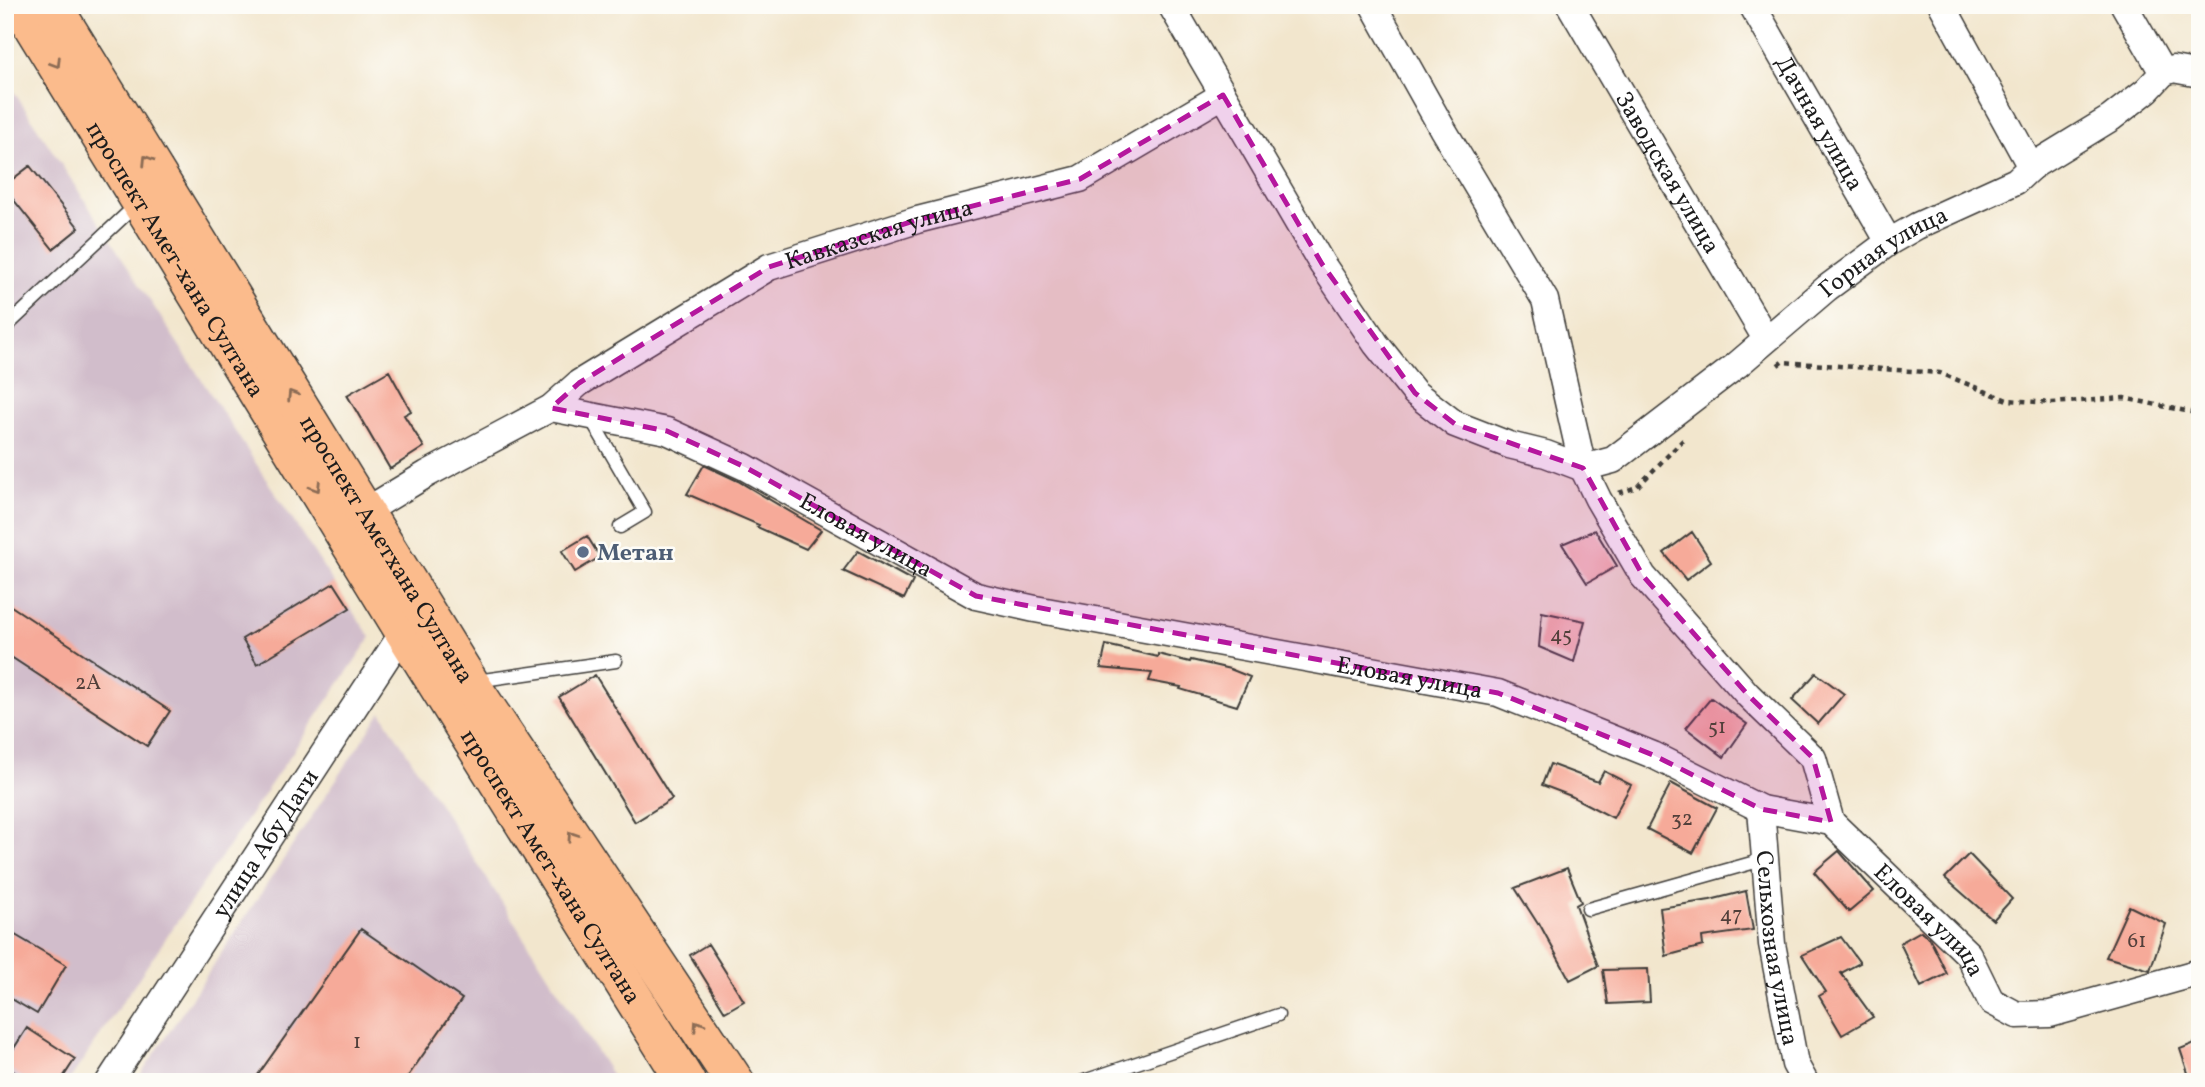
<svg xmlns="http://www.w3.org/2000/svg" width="2205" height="1087" viewBox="0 0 2205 1087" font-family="Vollkorn,serif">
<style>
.industrial{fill:#d1bdcb}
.building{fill:#f6aa99}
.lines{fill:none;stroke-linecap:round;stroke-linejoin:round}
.service-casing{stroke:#3c3a37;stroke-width:15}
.minor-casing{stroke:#3c3a37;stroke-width:29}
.primary-casing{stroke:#3c3a37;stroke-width:41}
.path{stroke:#3c3a37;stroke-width:4.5;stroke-dasharray:5 5;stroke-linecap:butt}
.service{stroke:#fff;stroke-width:12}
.minor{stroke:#fff;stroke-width:26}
.primary{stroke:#fbbb8c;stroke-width:38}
.oneway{stroke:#8c6c54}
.marked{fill:#b5179e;fill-opacity:0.2;stroke:#b5179e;stroke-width:5;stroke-dasharray:14 9;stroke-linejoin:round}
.service-dot{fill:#5c6f8a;stroke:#fdfcf7;stroke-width:2.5}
.labels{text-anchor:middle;stroke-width:5;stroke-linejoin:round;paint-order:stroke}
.number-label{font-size:21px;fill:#52403b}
.street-label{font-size:24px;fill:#1c1c1c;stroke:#fdfcf7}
.service-label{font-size:24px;font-weight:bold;fill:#4e5e75;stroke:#fdfcf7;text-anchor:start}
</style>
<rect width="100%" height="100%" fill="#fdfcf7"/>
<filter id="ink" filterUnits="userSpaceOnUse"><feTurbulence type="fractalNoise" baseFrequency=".0143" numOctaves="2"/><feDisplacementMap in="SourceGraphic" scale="14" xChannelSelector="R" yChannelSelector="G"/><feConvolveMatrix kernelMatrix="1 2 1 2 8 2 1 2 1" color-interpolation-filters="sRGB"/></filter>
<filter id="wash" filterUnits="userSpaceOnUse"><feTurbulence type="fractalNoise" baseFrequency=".00686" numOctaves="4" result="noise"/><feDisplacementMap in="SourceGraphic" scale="28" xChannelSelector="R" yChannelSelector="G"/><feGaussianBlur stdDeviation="1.57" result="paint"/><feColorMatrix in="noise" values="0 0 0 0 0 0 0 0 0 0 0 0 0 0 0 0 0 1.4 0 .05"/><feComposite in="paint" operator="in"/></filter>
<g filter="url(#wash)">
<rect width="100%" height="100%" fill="#f2e6cd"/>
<path class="industrial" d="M 5,78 L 350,608 L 371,637 L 68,1082 L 5,1082 Z
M 381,712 L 616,1082 L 136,1082 Z"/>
<g id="blocks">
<path class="building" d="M 30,166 L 79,228 L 53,249 L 5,189 L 5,185 Z
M 389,371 L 411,411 L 404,415 L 424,447 L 390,469 L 347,395 Z
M 704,465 L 738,481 L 821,530 L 806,549 L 757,527 L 759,525 L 687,494 Z
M 1595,530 L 1617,566 L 1587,583 L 1562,544 Z
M 1692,532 L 1711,561 L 1686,580 L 1664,553 Z
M 587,536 L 600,557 L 575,572 L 562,551 Z
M 858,551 L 913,581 L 904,599 L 843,571 Z
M 334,583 L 350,608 L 257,664 L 242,639 Z
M 5,602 L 170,711 L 147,746 L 5,653 Z
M 1542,612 L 1585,621 L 1574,662 L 1539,647 Z
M 1106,645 L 1158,657 L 1158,654 L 1190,662 L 1191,660 L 1230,669 L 1250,677 L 1237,706 L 1180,689 L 1181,687 L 1149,681 L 1152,673 L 1101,668 Z
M 1816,673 L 1844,694 L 1818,724 L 1792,700 Z
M 595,675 L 672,799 L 635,822 L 559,697 Z
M 1711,698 L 1747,724 L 1724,757 L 1686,728 Z
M 1550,764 L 1598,782 L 1604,771 L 1631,785 L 1613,818 L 1571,796 L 1542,785 Z
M 1671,783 L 1717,808 L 1693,853 L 1647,829 Z
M 1839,851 L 1874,891 L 1849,912 L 1814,872 Z
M 1969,854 L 2012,899 L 1993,920 L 1945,878 Z
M 1567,868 L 1581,902 L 1576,905 L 1598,966 L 1570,980 L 1539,923 L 1538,924 L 1515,888 Z
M 1746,891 L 1753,930 L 1702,937 L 1703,946 L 1666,956 L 1660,908 L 1710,900 Z
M 2129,906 L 2166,924 L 2150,970 L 2106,957 Z
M 5,929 L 66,965 L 37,1014 L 5,995 Z
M 361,929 L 462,999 L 404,1082 L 253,1082 Z
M 1921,931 L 1930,939 L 1947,974 L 1921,987 L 1900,943 Z
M 1841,937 L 1860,963 L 1841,973 L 1873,1017 L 1842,1035 L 1819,996 L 1826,992 L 1802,955 Z
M 708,944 L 744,1001 L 725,1012 L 690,955 Z
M 1648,969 L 1650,1002 L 1608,1004 L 1603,970 Z
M 27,1028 L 75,1059 L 60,1082 L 30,1082 L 5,1066 L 5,1062 Z
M 2200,1041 L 2200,1082 L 2191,1082 L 2180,1049 Z"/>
</g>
</g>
<g filter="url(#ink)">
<use href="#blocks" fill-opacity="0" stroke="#3c3a37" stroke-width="2"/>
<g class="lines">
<g class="service-casing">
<path id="service" d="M 5,328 L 136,205
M 591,419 L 645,512 L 620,527
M 476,681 L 616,661
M 1588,909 L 1766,859
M 1081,1082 L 1278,1015"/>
</g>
<g class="minor-casing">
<g id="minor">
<path d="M 1171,5 L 1322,264 L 1376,344 L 1415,393 L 1455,424 L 1509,445 L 1546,454 L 1583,468"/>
<path d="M 1373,5 L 1442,128 L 1545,300 L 1583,468 L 1598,499 L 1643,576 L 1748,695 L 1813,758 L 1831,822"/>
<path id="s1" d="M 1570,5 L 1766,339"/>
<path id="s2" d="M 1752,5 L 1889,242"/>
<path d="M 1942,5 L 2031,167"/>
<path d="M 2124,5 L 2163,73"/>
<path id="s3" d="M 551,408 L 667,431 L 745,467 L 976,596 L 1035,609 L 1498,693 L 1653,755 L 1761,809 L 1831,822 L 1968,954 L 1991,1001 L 2017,1015 L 2050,1014 L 2200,972"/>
<path id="s4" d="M 1583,468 L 1613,460 L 1737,365 L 1827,288 L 1889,242 L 1917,226 L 2016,181 L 2031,167 L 2111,118 L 2147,90 L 2163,73 L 2173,69 L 2200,74"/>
<path id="s5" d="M 351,520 L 427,474 L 551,408 L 579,383 L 769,267 L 917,220 L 1080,179 L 1223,95"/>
<path id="s6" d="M 1761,809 L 1772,944 L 1795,1064 L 1805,1082"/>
<path id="s7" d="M 109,1082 L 404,631 L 418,627"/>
</g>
</g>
<g class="primary-casing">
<g id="primary">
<path id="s8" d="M 20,5 L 404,631 L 686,1082"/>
<path id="s9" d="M 52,5 L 469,682 L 735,1082"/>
</g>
</g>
<path class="path" d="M 1778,365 L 1782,362 L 1940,373 L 2007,400 L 2052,403 L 2124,398 L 2200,414
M 1619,493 L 1637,487 L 1686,437"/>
<use href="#service" class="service"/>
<use href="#minor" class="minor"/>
<use href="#primary" class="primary"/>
</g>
<defs><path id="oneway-chevron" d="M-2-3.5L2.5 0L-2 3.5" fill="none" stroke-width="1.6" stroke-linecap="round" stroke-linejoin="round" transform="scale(1.75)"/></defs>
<g class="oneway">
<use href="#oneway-chevron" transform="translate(56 63) rotate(58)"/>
<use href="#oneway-chevron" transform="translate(147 160) rotate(-122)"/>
<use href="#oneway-chevron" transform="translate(292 395) rotate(-122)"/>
<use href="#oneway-chevron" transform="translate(316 487) rotate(58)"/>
<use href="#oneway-chevron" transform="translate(572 836) rotate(-124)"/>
<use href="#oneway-chevron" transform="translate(698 1025) rotate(-124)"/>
</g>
</g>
<path class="marked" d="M 1223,95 L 1322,264 L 1415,393 L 1455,424 L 1583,468 L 1643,576 L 1748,695 L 1813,758 L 1831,822 L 1761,809 L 1653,755 L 1498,693 L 976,596 L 745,467 L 667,431 L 551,408 L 579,383 L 769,267 L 917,220 L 1080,179 Z"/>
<circle class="service-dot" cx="583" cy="552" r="7"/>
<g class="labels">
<g class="number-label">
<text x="1561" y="641">45</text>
<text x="88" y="689">2А</text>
<text x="1717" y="733">51</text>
<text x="1682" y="825">32</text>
<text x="1731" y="921">47</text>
<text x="2137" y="947">61</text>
<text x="357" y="1048">1</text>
</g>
<g class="street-label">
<text dy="8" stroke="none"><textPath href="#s2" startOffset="136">Дачная улица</textPath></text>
<text dy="8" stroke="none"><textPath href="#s1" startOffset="194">Заводская улица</textPath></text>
<text dy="8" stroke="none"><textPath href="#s5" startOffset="604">Кавказская улица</textPath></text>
<text dy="8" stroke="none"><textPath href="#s4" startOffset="373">Горная улица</textPath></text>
<text dy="8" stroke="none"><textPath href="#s8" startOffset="298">проспект Амет-хана Султана</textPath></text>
<text dy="8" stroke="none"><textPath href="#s3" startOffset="343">Еловая улица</textPath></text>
<text dy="8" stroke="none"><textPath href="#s9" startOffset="639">проспект Аметхана Султана</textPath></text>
<text dy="8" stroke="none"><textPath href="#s3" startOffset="910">Еловая улица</textPath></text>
<text dy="8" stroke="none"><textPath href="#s7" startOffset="285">улица Абу Даги</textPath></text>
<text dy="8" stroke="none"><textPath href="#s8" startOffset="1012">проспект Амет-хана Султана</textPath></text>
<text dy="8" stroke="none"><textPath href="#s3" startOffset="1498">Еловая улица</textPath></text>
<text dy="8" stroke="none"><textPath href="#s6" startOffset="140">Сельхозная улица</textPath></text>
</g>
<g class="service-label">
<text x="597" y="560">Метан</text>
</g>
</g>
<rect width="2205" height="1087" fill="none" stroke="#fdfcf7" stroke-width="28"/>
</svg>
